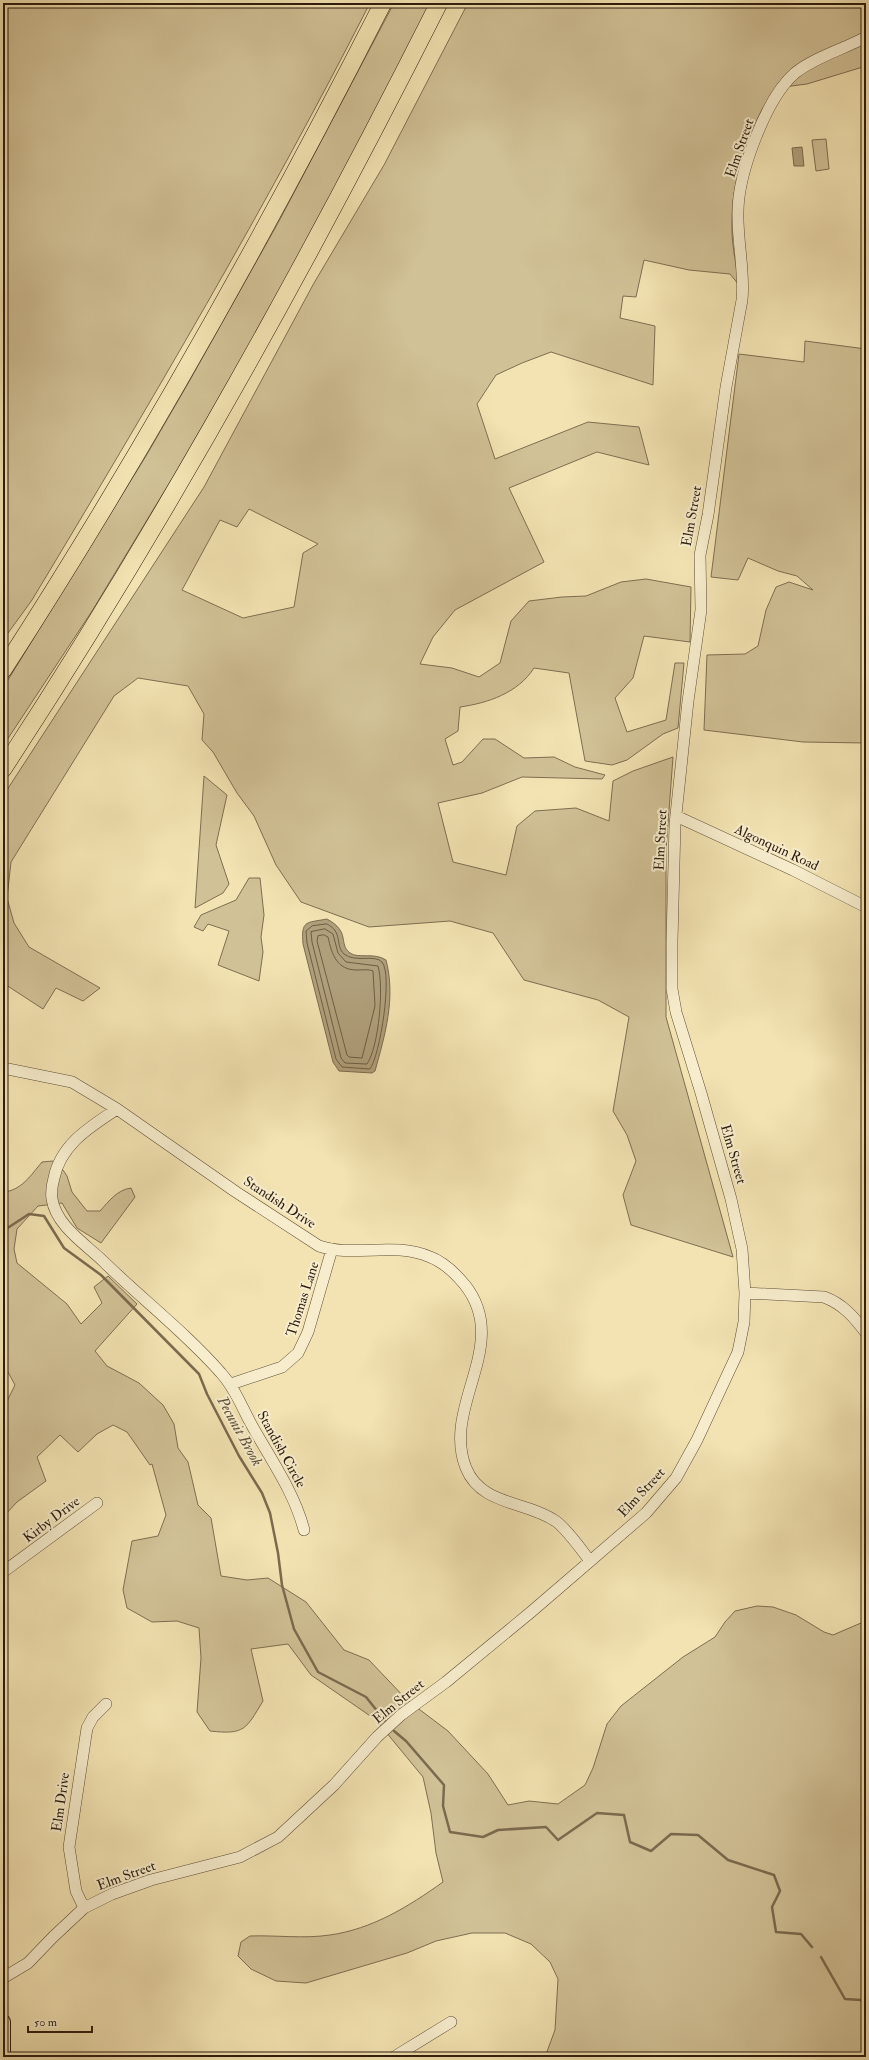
<svg xmlns="http://www.w3.org/2000/svg" width="869" height="2060" viewBox="0 0 869 2060" font-family="'IM FELL Double Pica',serif">
<style>
.green{fill:#d1c196;stroke:#7e6e51;fill-rule:evenodd}
.water{fill:#af9f7a;stroke:#7b6a4e}
.lines{fill:none;stroke-linecap:round;stroke-linejoin:round}
.shore{stroke:#6e5d43;stroke-width:1}
.stream{stroke:#7b6a4e;stroke-width:2.5}
.minor-casing{stroke:#5e4d36;stroke-width:12}
.major-casing{stroke:#2c1b0c;stroke-width:16}
.highway-casing{stroke:#2c1b0c;stroke-width:18}
.minor{stroke:#f7edcd;stroke-width:11}
.major{stroke:#f3e3b2;stroke-width:14}
.highway{stroke:#f3e3b2;stroke-width:17}
.labels{text-anchor:middle;stroke-width:4;stroke-linejoin:round;paint-order:stroke}
.street-label{font-size:14px;fill:#2c1b0c;stroke:#f7edcd}
.water-label{font-size:15px;font-style:italic;fill:#605038;stroke:#f7edcd}
</style>
<rect width="100%" height="100%" fill="#f3e3b2"/>
<filter id="stains"><feTurbulence type="fractalNoise" baseFrequency=".005" numOctaves="4"/><feColorMatrix values="0 0 0 0 .2 0 0 0 0 .09 0 0 0 0 .02 0 0 0 .5 -.17"/></filter>
<radialGradient id="worn" r=".72"><stop offset=".6" stop-color="#630" stop-opacity="0"/><stop offset="1" stop-color="#630" stop-opacity=".3"/></radialGradient>
<path class="green" d="M 3,3 L 370,3 C 266,207 150,404 32,600 L 3,640 Z
M 394,3 L 433,3 L 263,321 L 173,477 L 92,611 L 3,746 L 3,688 L 146,456 L 190,380 L 278,223 Z
M 468,3 L 866,3 L 866,66 L 807,84 L 776,88 C 750,131 730,179 732,230 C 732,248 737,267 739,285 L 730,274 L 689,270 L 644,260 L 636,297 L 623,296 L 620,318 L 655,326 L 653,385 L 551,352 L 522,363 L 496,375 L 477,404 L 495,459 L 588,422 L 639,427 L 649,465 L 597,452 L 509,488 L 544,562 L 455,610 L 433,637 L 420,664 L 452,668 L 479,677 L 500,663 L 511,621 L 529,601 L 562,597 L 586,596 L 621,582 L 646,579 L 691,587 L 690,642 L 644,636 L 633,678 L 615,698 L 627,732 L 666,720 L 675,663 L 684,663 L 678,728 L 663,734 L 627,760 L 612,765 L 585,761 L 569,673 L 534,668 C 518,693 488,703 460,707 L 458,731 L 445,739 L 453,765 L 462,762 L 483,739 L 495,739 L 524,758 L 554,757 L 575,767 L 605,775 L 602,779 L 522,777 L 482,793 L 438,803 L 453,862 L 506,875 L 517,826 L 535,811 L 576,808 L 609,821 L 613,781 L 633,771 L 673,757 L 666,851 L 666,1017 L 733,1257 L 631,1225 L 623,1195 L 636,1161 L 627,1135 L 613,1111 L 629,1017 L 598,1000 L 524,980 L 493,933 L 450,921 L 369,927 L 301,902 L 276,865 L 254,816 L 237,793 L 213,752 L 202,740 L 204,714 L 188,686 L 138,678 L 114,696 L 11,862 L 7,898 L 14,923 L 29,947 L 100,988 L 83,1001 L 56,988 L 43,1009 L 3,983 L 3,796 L 204,487 L 314,283 L 384,165 ZM 249,509 L 318,544 L 303,553 L 294,607 L 243,618 L 182,590 L 220,520 L 237,527 Z
M 826,139 L 829,169 L 816,171 L 812,140 Z
M 805,341 L 866,349 L 866,743 L 803,742 L 704,730 L 707,655 L 745,654 L 758,646 L 766,610 L 776,587 L 789,582 L 813,590 L 797,576 L 778,571 L 748,558 L 738,580 L 711,577 L 739,354 L 804,362 Z
M 204,776 L 227,795 L 216,845 L 229,884 L 223,893 L 195,908 Z
M 249,878 L 260,878 L 264,915 L 261,937 L 263,952 L 259,981 L 218,965 L 229,931 L 208,924 L 203,931 L 194,927 L 201,915 L 236,900 Z
M 53,1161 L 63,1170 L 67,1176 L 72,1192 L 87,1211 L 100,1211 C 109,1201 117,1190 131,1188 L 135,1197 L 101,1243 L 77,1228 L 62,1203 L 38,1206 L 17,1229 L 14,1249 L 17,1263 L 67,1304 L 81,1324 L 102,1303 L 94,1287 L 108,1276 L 137,1304 L 95,1351 L 107,1366 L 139,1383 L 163,1405 L 174,1424 L 178,1448 L 188,1462 L 198,1505 L 211,1518 L 221,1576 L 247,1580 L 268,1578 L 306,1602 L 344,1650 L 369,1660 L 407,1700 L 448,1731 L 488,1774 L 508,1805 L 529,1801 L 558,1804 L 585,1785 L 593,1768 L 607,1724 L 621,1706 L 683,1657 L 715,1637 L 725,1622 L 735,1611 L 757,1606 L 773,1607 L 796,1615 L 824,1632 L 833,1635 L 861,1623 L 866,1618 L 866,2057 L 545,2057 L 555,2030 L 558,1979 L 550,1962 L 531,1944 L 505,1933 L 472,1933 L 436,1941 L 407,1953 L 306,1983 L 276,1981 L 251,1969 L 238,1956 L 241,1942 L 250,1936 C 276,1935 303,1939 330,1935 C 372,1929 408,1907 443,1882 L 436,1853 L 431,1813 L 423,1777 L 376,1720 L 311,1675 L 288,1644 L 251,1649 L 263,1701 C 246,1729 245,1735 210,1731 L 197,1712 L 201,1658 L 199,1628 L 177,1621 L 152,1622 L 127,1608 L 123,1590 L 132,1541 L 158,1536 L 166,1515 L 152,1464 L 150,1465 L 127,1432 L 113,1425 L 97,1434 L 78,1452 L 60,1435 L 37,1457 L 46,1481 L 17,1502 L 3,1517 L 3,1406 L 5,1405 L 15,1385 L 3,1363 L 3,1192 C 21,1191 31,1175 42,1162 Z"/>
<path class="water" d="M 802,147 L 804,166 L 794,166 L 792,148 Z
M 327,919 C 351,932 338,944 350,953 C 358,959 374,952 386,960 C 396,998 385,1035 375,1071 L 372,1073 L 339,1071 L 333,1062 L 303,944 C 301,920 306,923 327,919 Z"/>
<g class="lines">
<path class="shore" d="M 327,924 C 344,933 334,944 344,954 C 355,963 375,954 382,962 C 393,975 380,1055 370,1069 L 342,1067 L 336,1059 L 307,943 L 306,931 L 312,926 Z
M 325,929 L 333,934 L 338,953 L 346,962 L 378,966 C 384,987 379,1046 367,1064 L 345,1063 L 341,1058 L 312,942 L 311,932 Z
M 324,935 L 328,937 C 332,955 337,970 357,970 C 363,970 369,969 373,971 L 375,1006 L 362,1058 L 349,1057 L 347,1055 L 317,941 L 318,936 Z"/>
<path class="stream" d="M 3,1231 L 29,1214 L 44,1216 L 64,1248 L 101,1275 L 199,1374 L 207,1394 L 239,1456 L 262,1493 L 270,1513 L 278,1553 L 282,1585 L 294,1629 L 318,1672 L 366,1697 L 386,1722
M 394,1731 L 406,1741 L 444,1785 L 443,1806 L 450,1832 L 483,1837 L 498,1830 L 546,1827 L 558,1840 L 597,1813 L 624,1815 L 630,1842 L 651,1851 L 671,1834 L 698,1835 L 728,1860 L 774,1875 L 780,1891 L 772,1907 L 776,1932 L 801,1934 L 812,1947
M 821,1957 L 845,1999 L 861,2000 L 866,2008"/>
<g class="minor-casing">
<path id="minor" d="M 676,816 L 793,870 L 866,907
M 3,1068 L 72,1082 L 117,1109
M 745,1293 L 824,1297 C 843,1304 854,1317 866,1333
M 231,1384 L 282,1367 L 298,1353 L 308,1332 L 332,1249
M 304,1530 C 294,1491 269,1457 250,1422 C 241,1405 234,1387 221,1373 C 186,1333 143,1300 105,1263 C 87,1245 56,1226 52,1199 C 51,1192 52,1185 54,1178 C 61,1144 90,1127 117,1109 L 236,1192 L 319,1246 C 354,1258 393,1241 430,1257 C 444,1262 455,1273 465,1285 C 512,1345 441,1406 466,1468 C 481,1506 528,1501 557,1522 C 570,1533 580,1548 590,1561
M 3,1572 L 97,1503
M 84,1908 L 76,1891 L 69,1847 L 87,1728 L 93,1717 L 106,1704
M 3,1978 L 28,1963 L 53,1937 L 84,1908 L 112,1894 L 151,1880 L 240,1857 L 278,1837 L 334,1785 L 377,1737 L 401,1715 L 446,1682 L 531,1612 L 646,1513 L 676,1478 L 697,1440 L 738,1352 L 744,1322 L 745,1293 L 742,1249 L 731,1199 L 701,1093 L 676,1012 L 672,989 L 672,941 L 675,824 L 688,701 L 701,610 L 700,555 L 708,515 L 726,387 L 742,300 C 745,271 737,241 738,212 C 738,174 766,98 795,73 C 815,57 844,49 866,37
M 394,2057 L 451,2022"/>
</g>
<g class="major-casing">
<path id="major" d="M 3,2022 L 3,2052"/>
</g>
<g class="highway-casing">
<path id="highway" d="M 3,670 C 142,455 267,231 383,3
M 3,769 C 164,523 307,265 439,3"/>
</g>
<use href="#minor" class="minor"/>
<use href="#major" class="major"/>
<use href="#highway" class="highway"/>
</g>
<g class="labels">
<g class="street-label">
<text transform="translate(739 148) rotate(-71)" y="5">Elm Street</text>
<text transform="translate(691 516) rotate(-80)" y="5">Elm Street</text>
<text transform="translate(660 840) rotate(-87)" y="5">Elm Street</text>
<text transform="translate(777 847) rotate(25)" y="5">Algonquin Road</text>
<text transform="translate(734 1154) rotate(74)" y="5">Elm Street</text>
<text transform="translate(280 1202) rotate(33)" y="5">Standish Drive</text>
<text transform="translate(302 1299) rotate(-72)" y="5">Thomas Lane</text>
<text transform="translate(282 1449) rotate(61)" y="5">Standish Circle</text>
<text transform="translate(641 1492) rotate(-47)" y="5">Elm Street</text>
<text transform="translate(51 1519) rotate(-37)" y="5">Kirby Drive</text>
<text transform="translate(398 1701) rotate(-39)" y="5">Elm Street</text>
<text transform="translate(60 1802) rotate(-82)" y="5">Elm Drive</text>
<text transform="translate(126 1875) rotate(-20)" y="5">Elm Street</text>
</g>
<g class="water-label">
<text transform="translate(240 1431) rotate(61)" y="5">Pecunit Brook</text>
</g>
</g>
<rect width="869" height="2060" fill="none" stroke="#f3e3b2" stroke-width="16"/>
<rect x="4" y="4" width="861" height="2052" fill="none" stroke="#2c1b0c" stroke-width="2"/>
<rect x="8" y="8" width="853" height="2044" fill="none" stroke="#2c1b0c"/>
<path d="M28 2026v6h64v-6" fill="none" stroke="#2c1b0c" stroke-width="2"/>
<text x="34" y="2026" font-size="12" fill="#2c1b0c" stroke="#f7edcd" stroke-width="3" paint-order="stroke">50 m</text>
<rect width="100%" height="100%" filter="url(#stains)"/>
<rect width="100%" height="100%" fill="url(#worn)"/>
</svg>
